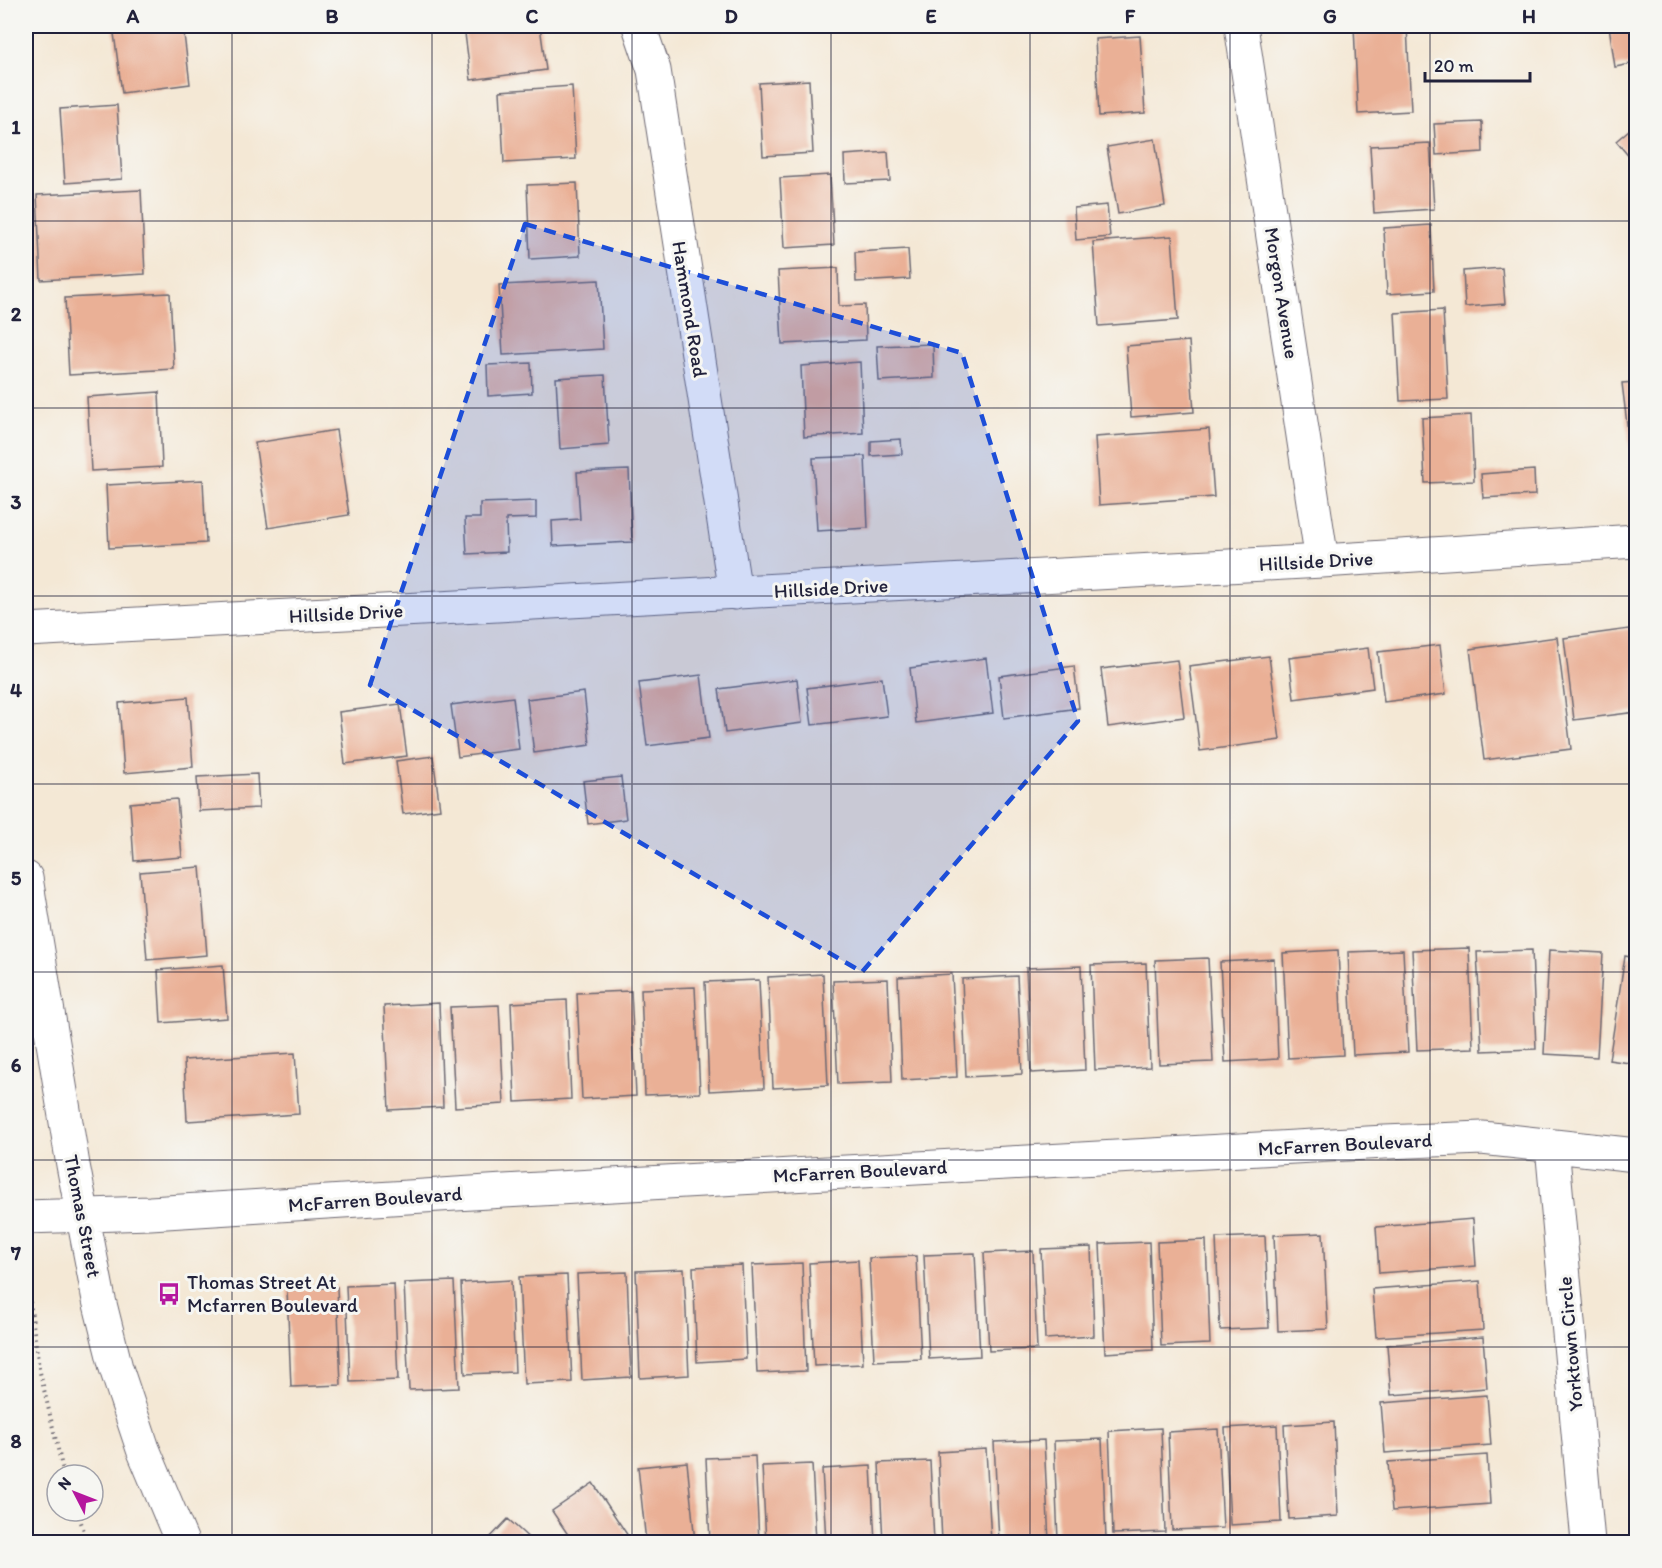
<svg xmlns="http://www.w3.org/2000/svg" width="1662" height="1568" viewBox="0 0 1662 1568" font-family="Itim,sans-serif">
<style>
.building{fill:#eab096}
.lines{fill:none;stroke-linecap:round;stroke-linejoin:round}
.minor-casing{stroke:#6c6771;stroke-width:35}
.path{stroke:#6c6771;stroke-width:4;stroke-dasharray:1.5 4.5;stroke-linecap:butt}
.minor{stroke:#fff;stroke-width:33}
.marked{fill:#1d4ed8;fill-opacity:0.2;stroke:#1d4ed8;stroke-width:4.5;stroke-dasharray:12 8;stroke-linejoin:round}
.grid{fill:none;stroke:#22223b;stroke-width:1.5;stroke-opacity:0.55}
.labels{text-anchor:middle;stroke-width:6;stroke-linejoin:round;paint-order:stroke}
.street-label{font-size:20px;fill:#22223b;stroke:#f6f6f2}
.poi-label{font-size:20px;fill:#22223b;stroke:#f6f6f2;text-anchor:start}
.neatline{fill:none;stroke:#22223b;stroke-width:2}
.grid-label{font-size:20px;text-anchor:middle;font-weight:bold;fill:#22223b}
</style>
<rect width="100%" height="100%" fill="#f6f6f2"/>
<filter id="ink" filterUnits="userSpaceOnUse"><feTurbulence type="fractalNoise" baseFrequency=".0167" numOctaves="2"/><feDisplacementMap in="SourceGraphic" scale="12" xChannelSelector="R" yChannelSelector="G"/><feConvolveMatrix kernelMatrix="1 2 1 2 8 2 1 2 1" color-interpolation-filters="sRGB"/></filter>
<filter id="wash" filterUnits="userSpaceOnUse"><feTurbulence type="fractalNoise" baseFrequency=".008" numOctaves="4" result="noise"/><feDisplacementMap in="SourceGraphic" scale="24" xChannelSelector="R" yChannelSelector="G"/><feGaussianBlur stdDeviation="1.35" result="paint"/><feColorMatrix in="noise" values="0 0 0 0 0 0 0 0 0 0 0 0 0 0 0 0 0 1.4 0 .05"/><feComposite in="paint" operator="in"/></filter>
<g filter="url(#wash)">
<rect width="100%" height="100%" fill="#f4e8d5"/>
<g id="blocks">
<path class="building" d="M 113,26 L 183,26 L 190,84 L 122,93 Z
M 464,26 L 540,26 L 546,70 L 471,80 Z
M 1354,26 L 1407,26 L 1411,111 L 1358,114 Z
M 1609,26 L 1636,26 L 1636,63 L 1615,67 Z
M 1140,36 L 1145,113 L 1099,116 L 1095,39 Z
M 809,80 L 813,153 L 763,156 L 759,83 Z
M 572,86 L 576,159 L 504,163 L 500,91 Z
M 117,105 L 122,179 L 65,183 L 60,109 Z
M 1482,122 L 1483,152 L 1436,155 L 1434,124 Z
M 1636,124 L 1636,165 L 1616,141 Z
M 1155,139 L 1165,206 L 1118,214 L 1107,147 Z
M 1430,143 L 1434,209 L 1374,213 L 1370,146 Z
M 888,152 L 890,181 L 845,183 L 844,155 Z
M 830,175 L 834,245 L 784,248 L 780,178 Z
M 577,183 L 580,256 L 530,259 L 527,185 Z
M 141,190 L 145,274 L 41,280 L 37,195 Z
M 1107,205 L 1110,237 L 1076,240 L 1074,208 Z
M 1431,225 L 1434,291 L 1387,294 L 1384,228 Z
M 1172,236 L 1178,320 L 1099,326 L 1093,242 Z
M 908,249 L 910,279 L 856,282 L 855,252 Z
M 838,268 L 839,306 L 865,305 L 866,340 L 782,344 L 778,271 Z
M 1502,268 L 1505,304 L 1465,307 L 1463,271 Z
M 599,280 L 603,349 L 503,355 L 499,285 Z
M 170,293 L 174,369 L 69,375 L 65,298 Z
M 1443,310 L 1448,399 L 1400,401 L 1395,313 Z
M 1189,341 L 1194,412 L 1131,417 L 1126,346 Z
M 933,344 L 934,378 L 879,381 L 877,346 Z
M 860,362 L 863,433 L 804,437 L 801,366 Z
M 531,363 L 532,393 L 488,396 L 487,365 Z
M 605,375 L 609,445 L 560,449 L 556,378 Z
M 1636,382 L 1636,449 L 1630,449 L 1622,383 Z
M 159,392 L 162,467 L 91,471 L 87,397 Z
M 1471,415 L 1474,481 L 1425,483 L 1422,418 Z
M 1209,429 L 1214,497 L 1099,505 L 1095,437 Z
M 336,430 L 349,515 L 268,528 L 255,443 Z
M 901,439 L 902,454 L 871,456 L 871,441 Z
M 865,456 L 868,528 L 817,531 L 813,458 Z
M 629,470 L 632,542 L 553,546 L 552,521 L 580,519 L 577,472 Z
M 1534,470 L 1535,495 L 1483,498 L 1481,474 Z
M 203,480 L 206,543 L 109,548 L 106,485 Z
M 536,501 L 536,518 L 506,519 L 507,552 L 467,554 L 465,518 L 480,518 L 480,503 Z
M 1636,628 L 1636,712 L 1574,720 L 1564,638 Z
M 1557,637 L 1571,749 L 1484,760 L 1470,649 Z
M 1440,645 L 1446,694 L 1384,702 L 1378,652 Z
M 1368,648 L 1373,688 L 1294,699 L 1289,658 Z
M 1269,656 L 1280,740 L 1200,751 L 1189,666 Z
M 986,658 L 993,713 L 916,723 L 910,668 Z
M 1177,660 L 1184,717 L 1108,727 L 1101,669 Z
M 1074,666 L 1079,708 L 1004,718 L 999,676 Z
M 701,675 L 709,738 L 647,746 L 639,683 Z
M 882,678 L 887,716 L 812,725 L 807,688 Z
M 797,679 L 802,723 L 725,733 L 719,689 Z
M 584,692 L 590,745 L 534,753 L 527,699 Z
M 188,697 L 193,767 L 124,773 L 119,703 Z
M 513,697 L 519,749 L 458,757 L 451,705 Z
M 400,704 L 407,756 L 345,764 L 339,712 Z
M 433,756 L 440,809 L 403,814 L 396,761 Z
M 257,774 L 259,808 L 199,811 L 197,777 Z
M 621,777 L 626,819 L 588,824 L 583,781 Z
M 177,799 L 182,857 L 134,861 L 130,803 Z
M 200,867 L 207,955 L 147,960 L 140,872 Z
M 1469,948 L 1473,1048 L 1417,1050 L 1412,950 Z
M 1338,950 L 1343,1055 L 1288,1058 L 1283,953 Z
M 1403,950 L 1408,1052 L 1353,1055 L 1348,952 Z
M 1532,950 L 1536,1049 L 1482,1051 L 1477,952 Z
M 1549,950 L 1603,953 L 1597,1057 L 1544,1054 Z
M 1625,956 L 1636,958 L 1636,1064 L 1609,1060 Z
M 1208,958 L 1213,1062 L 1159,1064 L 1155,960 Z
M 1274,959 L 1278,1059 L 1225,1062 L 1220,962 Z
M 1146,963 L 1150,1067 L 1095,1070 L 1091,965 Z
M 223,965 L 227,1018 L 161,1023 L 158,970 Z
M 1081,966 L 1085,1070 L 1031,1073 L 1026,968 Z
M 823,974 L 828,1085 L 773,1088 L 768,977 Z
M 952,974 L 957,1077 L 902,1080 L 898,977 Z
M 1017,976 L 1022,1074 L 966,1077 L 962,979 Z
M 888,979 L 892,1082 L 838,1084 L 833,981 Z
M 759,980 L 764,1088 L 709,1091 L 705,982 Z
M 695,987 L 700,1093 L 645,1095 L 641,989 Z
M 631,991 L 636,1096 L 582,1099 L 577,993 Z
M 567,1000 L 571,1099 L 515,1102 L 511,1003 Z
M 439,1003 L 443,1107 L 389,1110 L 384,1006 Z
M 499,1005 L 504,1104 L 455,1107 L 450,1007 Z
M 295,1053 L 299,1114 L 187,1121 L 184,1060 Z
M 1473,1219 L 1476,1266 L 1379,1273 L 1376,1227 Z
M 1323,1233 L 1328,1329 L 1278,1331 L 1274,1235 Z
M 1265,1236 L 1269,1328 L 1220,1330 L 1216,1238 Z
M 1206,1240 L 1210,1344 L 1161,1346 L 1157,1242 Z
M 1149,1242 L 1153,1350 L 1105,1353 L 1100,1244 Z
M 1091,1247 L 1094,1336 L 1045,1339 L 1041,1249 Z
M 1033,1251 L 1037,1349 L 989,1351 L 984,1253 Z
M 975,1253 L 980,1356 L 929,1359 L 924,1255 Z
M 916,1256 L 921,1359 L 874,1361 L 869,1258 Z
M 858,1260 L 863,1364 L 814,1366 L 809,1263 Z
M 802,1263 L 806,1371 L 757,1373 L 752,1265 Z
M 742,1265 L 746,1359 L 697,1362 L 693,1267 Z
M 684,1269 L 689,1375 L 640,1378 L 636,1271 Z
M 627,1272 L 631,1377 L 582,1380 L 577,1274 Z
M 567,1275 L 572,1382 L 524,1384 L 519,1277 Z
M 511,1280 L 515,1372 L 465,1374 L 461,1283 Z
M 454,1281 L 459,1388 L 409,1390 L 404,1283 Z
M 1480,1281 L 1483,1330 L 1376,1337 L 1372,1289 Z
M 394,1284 L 398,1380 L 350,1382 L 346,1286 Z
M 337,1287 L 341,1385 L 291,1387 L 287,1290 Z
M 1483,1337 L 1487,1388 L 1391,1395 L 1387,1345 Z
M 1487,1395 L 1491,1445 L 1385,1453 L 1381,1403 Z
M 1334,1422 L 1338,1516 L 1289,1519 L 1284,1425 Z
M 1277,1425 L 1281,1522 L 1230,1525 L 1225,1428 Z
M 1161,1428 L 1165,1532 L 1113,1534 L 1109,1431 Z
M 1218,1429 L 1223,1528 L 1172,1530 L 1168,1432 Z
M 1102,1439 L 1106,1539 L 1058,1541 L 1054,1441 Z
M 1044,1440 L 1049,1542 L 999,1542 L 994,1442 Z
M 986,1449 L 991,1542 L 942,1542 L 938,1452 Z
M 1487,1455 L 1490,1504 L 1392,1511 L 1388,1462 Z
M 755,1456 L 759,1542 L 710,1542 L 706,1458 Z
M 930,1461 L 934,1542 L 883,1542 L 879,1463 Z
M 687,1462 L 695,1542 L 646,1542 L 638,1467 Z
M 812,1464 L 816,1542 L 766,1542 L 762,1466 Z
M 871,1466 L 875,1542 L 826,1542 L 822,1469 Z
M 593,1483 L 632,1542 L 573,1542 L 552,1511 Z
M 508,1519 L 533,1542 L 486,1542 Z"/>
</g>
</g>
<g filter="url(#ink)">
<use href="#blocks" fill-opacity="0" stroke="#6c6771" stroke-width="1.5"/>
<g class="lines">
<g class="minor-casing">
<path id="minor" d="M 639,26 L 654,70 L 735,593
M 1241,26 L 1322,561
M 26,630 L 1322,561 L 1636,541
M 26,878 L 73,1165 L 99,1300 L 116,1368 L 143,1449 L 182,1542
M 1552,1146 L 1588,1542
M 26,1217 L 150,1213 L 504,1191 L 1385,1142 L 1482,1138 L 1636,1155"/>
</g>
<path class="path" d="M 26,1272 L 39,1368 L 64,1475
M 77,1511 L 88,1542"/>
<use href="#minor" class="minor"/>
</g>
</g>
<path class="marked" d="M 525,224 L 962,353 L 1078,721 L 862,972 L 370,685 Z"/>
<path class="grid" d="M 232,26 L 232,1542M 432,26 L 432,1542M 632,26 L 632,1542M 831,26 L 831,1542M 1030,26 L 1030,1542M 1230,26 L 1230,1542M 1430,26 L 1430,1542M 26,221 L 1636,221M 26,408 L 1636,408M 26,596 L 1636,596M 26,784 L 1636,784M 26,972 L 1636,972M 26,1160 L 1636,1160M 26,1347 L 1636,1347"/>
<defs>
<g id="bus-bare" transform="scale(1.8)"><path d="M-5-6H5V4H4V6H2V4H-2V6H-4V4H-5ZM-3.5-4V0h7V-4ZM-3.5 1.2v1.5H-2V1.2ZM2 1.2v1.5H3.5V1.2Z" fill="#b5179e" stroke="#f6f6f2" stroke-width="2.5" paint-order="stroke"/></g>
</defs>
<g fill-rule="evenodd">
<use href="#bus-bare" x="169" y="1294"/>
</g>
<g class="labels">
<g class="street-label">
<text transform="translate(1282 293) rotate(81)" y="7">Morgon Avenue</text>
<text transform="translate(690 309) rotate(81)" y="7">Hammond Road</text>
<text transform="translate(1316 561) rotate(-3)" y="7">Hillside Drive</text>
<text transform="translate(831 588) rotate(-3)" y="7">Hillside Drive</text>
<text transform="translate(346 613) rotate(-3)" y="7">Hillside Drive</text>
<text transform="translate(1345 1144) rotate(-3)" y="7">McFarren Boulevard</text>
<text transform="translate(860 1171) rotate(-3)" y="7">McFarren Boulevard</text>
<text transform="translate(375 1199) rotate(-4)" y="7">McFarren Boulevard</text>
<text transform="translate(83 1216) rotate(79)" y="7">Thomas Street</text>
<text transform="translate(1570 1344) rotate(-95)" y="7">Yorktown Circle</text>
</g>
<g class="poi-label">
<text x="187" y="1289">Thomas Street At<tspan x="187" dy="23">Mcfarren Boulevard</tspan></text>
</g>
</g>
<rect width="1662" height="1568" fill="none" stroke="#f6f6f2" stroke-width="66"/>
<g transform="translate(75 1493) rotate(312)"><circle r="28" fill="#f6f6f2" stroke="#a1a1a9" stroke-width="1.5"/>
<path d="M0-4.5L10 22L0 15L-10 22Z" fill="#b5179e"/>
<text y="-9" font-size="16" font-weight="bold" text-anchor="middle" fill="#22223b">N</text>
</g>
<path d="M1425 72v9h105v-9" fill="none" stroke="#22223b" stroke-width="3"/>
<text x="1434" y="72" font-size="18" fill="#22223b" stroke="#f6f6f2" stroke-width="4.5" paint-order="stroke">20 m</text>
<rect x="33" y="33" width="1596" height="1502" class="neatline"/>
<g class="grid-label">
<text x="133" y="23">A</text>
<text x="332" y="23">B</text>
<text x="532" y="23">C</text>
<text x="731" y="23">D</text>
<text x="931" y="23">E</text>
<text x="1130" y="23">F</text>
<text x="1330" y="23">G</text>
<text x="1529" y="23">H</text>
<text x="16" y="134">1</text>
<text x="16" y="321">2</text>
<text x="16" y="509">3</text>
<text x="16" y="697">4</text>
<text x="16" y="885">5</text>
<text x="16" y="1072">6</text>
<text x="16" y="1260">7</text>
<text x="16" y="1448">8</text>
</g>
</svg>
